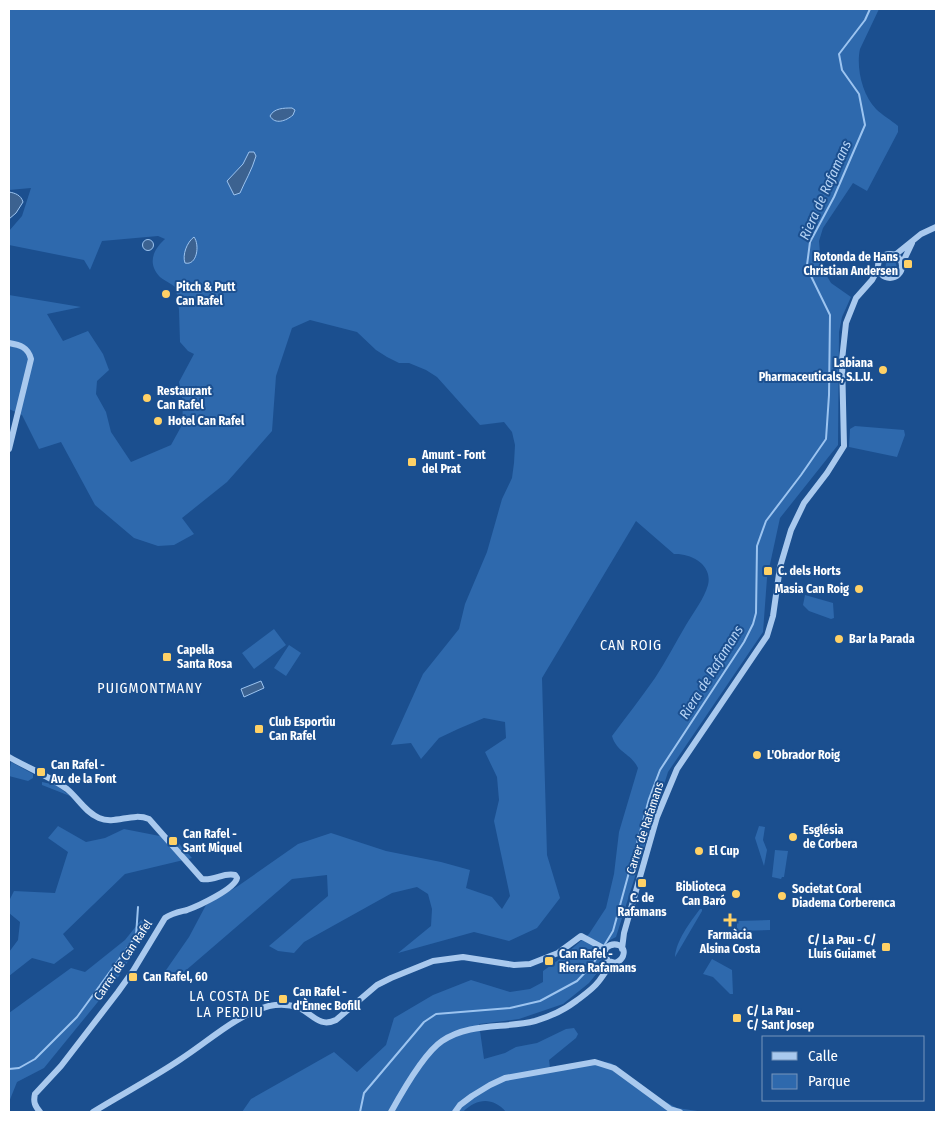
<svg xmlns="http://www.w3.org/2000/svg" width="945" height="1121" viewBox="0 0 945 1121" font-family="'Fira Sans Condensed',sans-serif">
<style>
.green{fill:#2e69ad}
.water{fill:#3c6290;stroke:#9cc4f0}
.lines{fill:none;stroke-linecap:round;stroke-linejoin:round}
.stream{stroke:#9cc4f0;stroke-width:2}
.minor{stroke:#a9c9ee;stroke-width:6}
.poi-dot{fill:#ffd166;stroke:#1b4f8f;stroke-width:2}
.labels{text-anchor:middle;stroke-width:4;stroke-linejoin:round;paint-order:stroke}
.poi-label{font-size:12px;font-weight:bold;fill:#fff;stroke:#1b4f8f;text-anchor:start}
.street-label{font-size:12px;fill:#fff;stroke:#1b4f8f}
.water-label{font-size:14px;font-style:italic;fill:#b5d3f5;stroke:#1b4f8f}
.neighbourhood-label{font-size:14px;letter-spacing:1px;fill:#fff;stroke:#1b4f8f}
</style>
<rect width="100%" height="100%" fill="#1b4f8f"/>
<path class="green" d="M 9,9 L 879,9 L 860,49 C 856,67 862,95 876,109 C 882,115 891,120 898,126 L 898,132 L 867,191 L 853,183 L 823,228 L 819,241 L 821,266 L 831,283 L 851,297 L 842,317 L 839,332 L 838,445 L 780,518 L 767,578 L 763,632 L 668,772 L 616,937 L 606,942 L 598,951 L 602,960 L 601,968 L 589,983 L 563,1004 L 519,1019 L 479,1024 L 484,1059 L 505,1053 L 516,1047 L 537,1043 L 566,1029 L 574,1028 L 578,1034 L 576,1038 L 549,1060 L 550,1068 L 593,1060 L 611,1063 L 662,1100 L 677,1108 L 704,1112 L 506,1112 C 493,1097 477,1098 463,1112 L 242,1112 L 251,1099 L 334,1052 L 357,1072 L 386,1045 L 394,1018 L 433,995 L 471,980 L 510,992 L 530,989 L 543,982 L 543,971 L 561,958 L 589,934 L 606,908 L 614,874 L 619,832 L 638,768 C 631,753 617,753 612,736 C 626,717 641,698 655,678 C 666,661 676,642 686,625 C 693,613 704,599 708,585 C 713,564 690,553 674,554 L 636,521 L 542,678 L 547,855 L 560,898 L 537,928 L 509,941 L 474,932 L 398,953 L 431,926 L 432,909 L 428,894 L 417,887 L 392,893 L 304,942 L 294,953 L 278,951 L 269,946 L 328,896 L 327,875 L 292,879 L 177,978 L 164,973 L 189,937 L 206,905 L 238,886 L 298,844 L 331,833 L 386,851 L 441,862 L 470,870 L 466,888 L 492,897 L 502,909 L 510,896 L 494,821 L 499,800 L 497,777 L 485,752 L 506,738 L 505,722 L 484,718 L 458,729 L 439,738 L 421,759 L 411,743 L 391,745 L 423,674 L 459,629 L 465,604 L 487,552 L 502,499 L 512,478 L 514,463 L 515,445 L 512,432 L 504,422 L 480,425 L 437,377 L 426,370 L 409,363 L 399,363 L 387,357 L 376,350 L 357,332 L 310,320 L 292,328 L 276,376 L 272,431 L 227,482 L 182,518 L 194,534 L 174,545 L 158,546 L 134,538 L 95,505 L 61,442 L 39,449 L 22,415 L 9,409 L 9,295 L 81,307 L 47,314 L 63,341 L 88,331 L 103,354 L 109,370 L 97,381 L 96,394 L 106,412 L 111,432 L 131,462 L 171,445 L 182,425 L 183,403 L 179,382 L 194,354 L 188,351 L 180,342 L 179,310 L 176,288 C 171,283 165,281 160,277 C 147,263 153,250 165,239 L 158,236 L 102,241 L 90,270 L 84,260 L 9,245 L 9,231 L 22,216 L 31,188 L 9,190 Z
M885.5 266a5.5 5.5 0 1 1 11 0a5.5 5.5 0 1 1-11 0Z
M 855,426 L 904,430 L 905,435 L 897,457 L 849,447 L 850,429 Z
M 805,595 L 833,603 L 834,618 L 831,619 L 809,611 L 803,605 Z
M 274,629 L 286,645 L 254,669 L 242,653 Z
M 289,645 L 301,653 L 286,676 L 274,668 Z
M 11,762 L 33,774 L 33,778 L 28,781 L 9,776 Z
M 42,782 L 56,785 L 70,796 L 42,785 Z
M 58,826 L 86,842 L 105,838 L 124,829 L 175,839 L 192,858 L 125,874 L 63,934 L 74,949 L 54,964 L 32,958 L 9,976 L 9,952 L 18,940 L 20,922 L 9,913 L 9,901 L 14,891 L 55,893 L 68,852 L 48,838 Z
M 759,826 L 765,827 L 763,840 L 767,850 L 764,866 L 755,838 Z
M 775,850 L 788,851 L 784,877 L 782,877 L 781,879 L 772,877 Z
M 700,909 L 702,909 L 702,911 L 675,957 C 676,941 690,922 700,909 Z
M 141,920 L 150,925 L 119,976 L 44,1068 L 17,1082 L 9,1102 L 9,1013 L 71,968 L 85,972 L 125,940 Z
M 770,920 L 770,930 L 737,931 L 737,921 Z
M 712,959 L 732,970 L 733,994 L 730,994 L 713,977 L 703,974 Z"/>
<path class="water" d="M 292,108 L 295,110 L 293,115 C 286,121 275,125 270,116 C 274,108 284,108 292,108 Z
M 249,152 L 254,152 L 256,156 C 252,170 245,181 240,193 L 234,195 L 227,181 L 243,164 Z
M 9,192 C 15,193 21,195 23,202 L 16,213 L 9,219 Z
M 194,237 C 200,245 197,266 185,263 C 182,255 187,242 194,237 Z
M142.5 245a5.5 5.5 0 1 1 11 0a5.5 5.5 0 1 1-11 0Z
M 261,681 L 264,688 L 244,697 L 241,689 Z"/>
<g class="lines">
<path class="stream" d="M 9,1069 L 19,1068 L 35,1059 L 77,1017 L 136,936 L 138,907
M 360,1112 L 364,1093 L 424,1022 L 436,1014 L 510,1008 L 540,1001 L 577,981 L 593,964 L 613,931 L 649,799 L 660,770 L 744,642 L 753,624 L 756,613 L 757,546 L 766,521 L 801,475 L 826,439 L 829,395 L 830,315 L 808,270 L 807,265 L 810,242 L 834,197 L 865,125 L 859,94 L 842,70 L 839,54 L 865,20 L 870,9"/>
<path class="minor" d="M878 266a12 12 0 1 1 24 0a12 12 0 1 1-24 0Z
M 895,255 L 921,234 L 936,227
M 902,264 L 912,243
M 9,343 C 20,345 28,347 31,359 L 9,449
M 9,757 C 28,768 49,776 67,789 C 78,798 85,812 99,818 C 115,825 132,812 149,819 L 202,879 C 214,881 224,872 235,875 L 237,878 C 235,889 198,906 187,910 C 179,912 172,913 165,918 L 133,971 L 118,992 L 61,1066 L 35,1094 C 33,1102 35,1106 40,1112
M 622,949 L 624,933 L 657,817 L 677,769 L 767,636 L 773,616 L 780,567 L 791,530 L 804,503 L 827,473 L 844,446 L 842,360 L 846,323 L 856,298 L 872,280 L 878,269
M 93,1112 C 122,1094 153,1078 181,1059 C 209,1041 236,1015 269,1006 C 279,1004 289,1004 299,1008 C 313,1014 319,1028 336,1020 L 377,985 L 391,978 L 433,961 L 463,957 L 514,965 L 530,964 L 558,953 L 581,936 L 605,949
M 391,1112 C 402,1092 424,1053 442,1041 C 470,1022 504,1029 535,1021 C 549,1017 564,1010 576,1001 C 584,995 593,989 599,981 C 603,976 606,970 611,966 C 615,962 621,962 623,956 C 627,945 614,941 606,948 L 604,954 L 608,961 L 615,963
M 455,1112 L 460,1105 L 472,1096 L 490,1085 L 505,1078 L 595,1062 L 614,1068 L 670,1109 L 680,1112"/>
</g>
<g class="poi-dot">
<rect x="903" y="259" width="10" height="10" rx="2.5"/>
<circle cx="166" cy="294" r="5"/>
<circle cx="883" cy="370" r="5"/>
<circle cx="147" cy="398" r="5"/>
<circle cx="158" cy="421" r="5"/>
<rect x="407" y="457" width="10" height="10" rx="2.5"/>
<rect x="763" y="566" width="10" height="10" rx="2.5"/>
<circle cx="859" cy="589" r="5"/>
<circle cx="839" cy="639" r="5"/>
<rect x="162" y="652" width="10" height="10" rx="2.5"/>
<rect x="254" y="724" width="10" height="10" rx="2.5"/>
<circle cx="757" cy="755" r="5"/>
<rect x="36" y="767" width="10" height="10" rx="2.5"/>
<circle cx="793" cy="837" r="5"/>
<rect x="168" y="836" width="10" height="10" rx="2.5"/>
<circle cx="699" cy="851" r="5"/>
<rect x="637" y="878" width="10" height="10" rx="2.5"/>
<circle cx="736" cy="894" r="5"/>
<circle cx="782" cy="896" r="5"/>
<path d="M727.5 912.5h5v5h5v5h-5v5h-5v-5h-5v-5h5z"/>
<rect x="881" y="942" width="10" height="10" rx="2.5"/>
<rect x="544" y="956" width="10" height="10" rx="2.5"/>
<rect x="128" y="972" width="10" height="10" rx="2.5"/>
<rect x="278" y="994" width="10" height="10" rx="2.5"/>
<rect x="732" y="1013" width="10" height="10" rx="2.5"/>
</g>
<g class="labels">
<g class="poi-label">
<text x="898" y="261" text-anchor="end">Rotonda de Hans<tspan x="898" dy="14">Christian Andersen</tspan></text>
<text x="176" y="291">Pitch &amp; Putt<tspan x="176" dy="14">Can Rafel</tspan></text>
<text x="873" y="367" text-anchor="end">Labiana<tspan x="873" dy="14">Pharmaceuticals, S.L.U.</tspan></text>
<text x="157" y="395">Restaurant<tspan x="157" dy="14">Can Rafel</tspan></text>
<text x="168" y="425">Hotel Can Rafel</text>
<text x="422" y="459">Amunt - Font<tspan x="422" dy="14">del Prat</tspan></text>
<text x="778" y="575">C. dels Horts</text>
<text x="849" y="593" text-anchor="end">Masia Can Roig</text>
<text x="849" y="643">Bar la Parada</text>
<text x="177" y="654">Capella<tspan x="177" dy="14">Santa Rosa</tspan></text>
<text x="269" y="726">Club Esportiu<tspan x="269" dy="14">Can Rafel</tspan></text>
<text x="767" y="759">L'Obrador Roig</text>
<text x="51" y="769">Can Rafel -<tspan x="51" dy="14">Av. de la Font</tspan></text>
<text x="803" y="834">Església<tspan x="803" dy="14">de Corbera</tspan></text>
<text x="183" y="838">Can Rafel -<tspan x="183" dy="14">Sant Miquel</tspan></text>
<text x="709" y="855">El Cup</text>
<text x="726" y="891" text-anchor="end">Biblioteca<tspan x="726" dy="14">Can Baró</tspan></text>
<text x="792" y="893">Societat Coral<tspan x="792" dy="14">Diadema Corberenca</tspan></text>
<text x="642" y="902" text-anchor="middle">C. de<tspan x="642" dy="14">Rafamans</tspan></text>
<text x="730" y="939" text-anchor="middle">Farmàcia<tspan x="730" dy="14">Alsina Costa</tspan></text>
<text x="876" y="944" text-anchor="end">C/ La Pau - C/<tspan x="876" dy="14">Lluís Guiamet</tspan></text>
<text x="559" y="958">Can Rafel -<tspan x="559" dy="14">Riera Rafamans</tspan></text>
<text x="143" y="981">Can Rafel, 60</text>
<text x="293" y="996">Can Rafel -<tspan x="293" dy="14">d'Ènnec Bofill</tspan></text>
<text x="747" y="1015">C/ La Pau -<tspan x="747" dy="14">C/ Sant Josep</tspan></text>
</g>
<g class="street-label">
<text transform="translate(645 828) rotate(-72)" y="4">Carrer de Rafamans</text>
<text transform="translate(123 960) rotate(-56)" y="4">Carrer de Can Rafel</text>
</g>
<g class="water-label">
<text transform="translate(825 190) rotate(-66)" y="5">Riera de Rafamans</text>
<text transform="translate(711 672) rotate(-58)" y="5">Riera de Rafamans</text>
</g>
<g class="neighbourhood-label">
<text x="631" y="650">CAN ROIG</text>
<text x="150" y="693">PUIGMONTMANY</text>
<text x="230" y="1001">LA COSTA DE<tspan x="230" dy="16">LA PERDIU</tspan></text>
</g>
</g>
<rect width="945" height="1121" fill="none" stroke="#ffffff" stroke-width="20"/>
<rect x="762" y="1036" width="162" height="65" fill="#1b4f8f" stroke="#7695bc"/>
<rect x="772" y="1052" width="25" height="8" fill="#a9c9ee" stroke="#7695bc"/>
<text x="808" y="1061" font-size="15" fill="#ffffff">Calle</text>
<rect x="772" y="1074" width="25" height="15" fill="#2e69ad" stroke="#7695bc"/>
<text x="808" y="1086" font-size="15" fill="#ffffff">Parque</text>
</svg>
